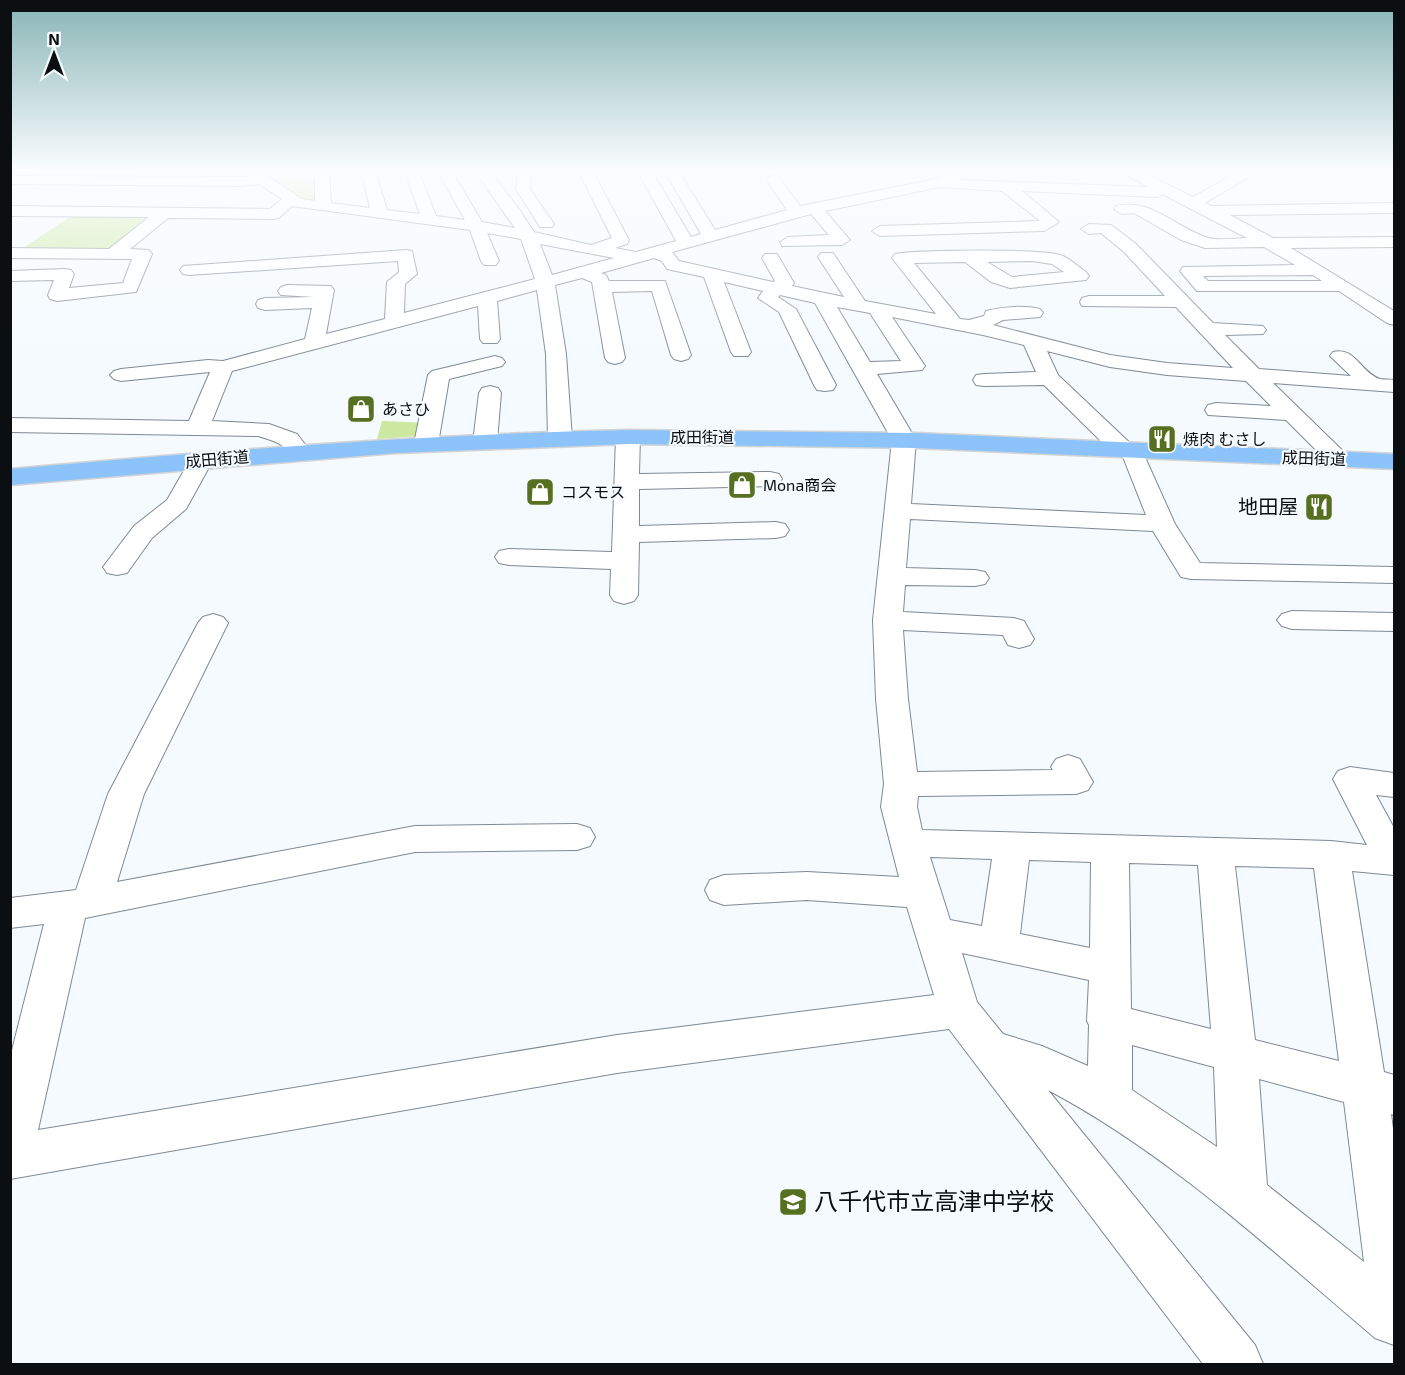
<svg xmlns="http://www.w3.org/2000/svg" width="1405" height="1375" viewBox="0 0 1405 1375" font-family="'Exo 2','Noto Sans JP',sans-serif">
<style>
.green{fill:#cbe89e}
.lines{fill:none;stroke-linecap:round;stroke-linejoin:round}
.minor-casing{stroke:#7f8994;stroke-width:2}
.highway-casing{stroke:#d3d4d4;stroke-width:3}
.minor{fill:#fff;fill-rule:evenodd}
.highway{fill:#8cc3fa;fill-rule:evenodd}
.labels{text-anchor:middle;stroke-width:4.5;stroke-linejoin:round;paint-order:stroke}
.far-poi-label{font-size:16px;fill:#0b0f12;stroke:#f5fafe;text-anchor:start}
.far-street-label{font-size:16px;fill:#0b0f12;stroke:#f5fafe}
.poi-label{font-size:20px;fill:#0b0f12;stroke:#f5fafe;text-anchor:end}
.near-poi-label{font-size:24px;fill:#0b0f12;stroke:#f5fafe;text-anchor:start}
</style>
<rect width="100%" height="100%" fill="#f5fafe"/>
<path class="green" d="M 249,171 L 317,171 L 319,202 L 300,201 Z
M 75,216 L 145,217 L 149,219 L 110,250 L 23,248 L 68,218 Z
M 382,421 L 429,423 L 420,436 L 377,439 Z"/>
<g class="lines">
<g class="minor-casing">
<path id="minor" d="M 240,170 L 258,170 L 302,199 L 315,201 L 315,170 L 329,170 L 331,203 L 370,208 L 361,170 L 375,170 L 387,210 L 420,214 L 404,170 L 418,170 L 436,216 L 465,220 L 437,170 L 451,170 L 482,222 L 515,228 L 474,170 L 489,170 L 519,209 L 534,232 L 591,245 L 612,238 L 578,170 L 592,170 L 629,240 L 627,244 L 615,248 L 636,252 L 676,241 L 637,170 L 651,170 L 691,237 L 701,234 L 664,170 L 678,170 L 715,230 L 787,210 L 766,179 L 773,175 L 778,176 L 800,206 L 931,180 L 957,170 L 979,170 L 959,180 L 1149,187 L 1117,170 L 1137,170 L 1193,197 L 1242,170 L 1261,170 L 1205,203 L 1211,206 L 1394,203 L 1394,213 L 1230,215 L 1273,238 L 1394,237 L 1394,247 L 1291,248 L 1394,311 L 1394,325 L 1387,323 L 1339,291 L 1197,291 L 1180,271 L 1183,267 L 1295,265 L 1264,247 L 1205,248 L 1181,240 L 1134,213 L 1122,214 L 1114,209 L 1116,206 C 1151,197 1177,229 1209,238 C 1220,241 1235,238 1247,238 L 1162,194 L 1156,197 L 1022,191 L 1059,222 L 1044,231 L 880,236 L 872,231 L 880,226 L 1040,221 L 1002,191 L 940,187 L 825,211 L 850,240 L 842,245 L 782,246 L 780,242 L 788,237 L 829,235 L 811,214 L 672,252 L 679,261 L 773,282 L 775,281 L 762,258 L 765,254 L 777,254 L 794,283 L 792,286 L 844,297 L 818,257 L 821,253 L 833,253 L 865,301 L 936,314 L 892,258 L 895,254 C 914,250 1048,248 1063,256 C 1071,260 1079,267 1086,272 L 1089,276 L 1086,280 L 1010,288 L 991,282 L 965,262 L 914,263 L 960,319 L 969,320 L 984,316 L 986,311 C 1002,307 1024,305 1040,309 L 1043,313 L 1040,317 L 1003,320 L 993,325 L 1110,355 L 1167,363 L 1233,368 L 1176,307 L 1082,306 L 1080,302 L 1082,298 L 1089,296 L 1165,296 L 1124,252 L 1101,233 L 1089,234 L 1081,229 L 1089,224 L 1111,225 L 1136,244 L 1213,323 L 1263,326 L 1266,330 L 1263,334 L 1225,335 L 1259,369 L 1351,376 L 1330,356 L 1333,352 C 1355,346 1361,373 1380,379 C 1384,380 1390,379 1394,380 L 1394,392 L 1273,383 L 1346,454 L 1350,459 L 1346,464 L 1338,466 L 1330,464 L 1286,420 L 1208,415 L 1205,410 L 1208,405 L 1216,403 L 1271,406 L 1246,381 L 1167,375 L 1110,367 L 1047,351 L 1058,375 L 1131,444 L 1140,446 L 1175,524 L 1200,563 L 1394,567 L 1394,583 L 1191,579 L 1181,577 L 1153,531 L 910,519 L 906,568 L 975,570 L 985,572 L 989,578 L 985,584 L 975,586 L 905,585 L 903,612 L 1014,618 L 1024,621 L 1034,639 L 1030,645 L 1019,648 L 1008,645 L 1003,635 L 903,630 L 908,699 L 917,772 L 1053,770 L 1051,767 L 1056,759 L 1068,755 L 1080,759 L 1093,782 L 1088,790 L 1076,794 L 918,796 L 917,807 L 922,830 L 1331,841 L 1367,845 L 1333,779 L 1338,771 L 1350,767 L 1394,773 L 1394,797 L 1376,795 L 1394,828 L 1394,875 L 1352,871 L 1384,1072 L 1394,1075 L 1394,1115 L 1391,1114 L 1394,1136 L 1394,1345 L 1375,1338 C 1271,1250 1169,1154 1048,1090 L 1255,1345 L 1263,1364 L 1203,1364 L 949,1029 L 617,1073 L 10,1179 L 10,1058 L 44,924 L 10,928 L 10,898 L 76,890 L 108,794 L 198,623 L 203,617 L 213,614 L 223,617 L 228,623 L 144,794 L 117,882 L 415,826 L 577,824 L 590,828 L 595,837 L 590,846 L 577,850 L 415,852 L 85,918 L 38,1130 L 617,1035 L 934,995 L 907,907 L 807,900 L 724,905 L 710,900 L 705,890 L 710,880 L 724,875 L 807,872 L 899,877 L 881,807 L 884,784 L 876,699 L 873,620 L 892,440 L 815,303 L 780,295 L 778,297 L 796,309 L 836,385 L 833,390 L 825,391 L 817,390 L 814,385 L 779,312 L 758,298 L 763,291 L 724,282 L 751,352 L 748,356 L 734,356 L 731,352 L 704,277 L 667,269 L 662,261 L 654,258 L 601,273 L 606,275 L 609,281 L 665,281 L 691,355 L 688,359 L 681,361 L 674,359 L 671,355 L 652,291 L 612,292 L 625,358 L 622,362 L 615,364 L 608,362 L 605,358 L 592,282 L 582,278 L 555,285 L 566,354 L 572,439 L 568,444 L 560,446 L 552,444 L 548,439 L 546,354 L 537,290 L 497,301 L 500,339 L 497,343 L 483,343 L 480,339 L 478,306 L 232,371 L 212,421 L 269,424 L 297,434 L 311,452 L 307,457 C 286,462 292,450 278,443 C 272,440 265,438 258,436 L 10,432 L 10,418 L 189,421 L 210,372 L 121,381 L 114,379 L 110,375 L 114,371 L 121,369 L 208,360 L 223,361 L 305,339 L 312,308 L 265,310 L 258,308 L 256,304 L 258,300 L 265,298 L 314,297 L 281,295 L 278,291 L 281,287 L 287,285 L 331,286 L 334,290 L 326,334 L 385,319 L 387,282 L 399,272 L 398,261 L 189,275 L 183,274 L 180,270 L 183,266 L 406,250 L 412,251 L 417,274 L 405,284 L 404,313 L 535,279 L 521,239 L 487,233 L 499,261 L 496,265 L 484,265 L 481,261 L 470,230 L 292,206 L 280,217 L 274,219 L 168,218 L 130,249 L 149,250 L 152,254 L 136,292 L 57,301 L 50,299 L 48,295 L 54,280 L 10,281 L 10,271 L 65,269 L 71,270 L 74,274 L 69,288 L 123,283 L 132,259 L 10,258 L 10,248 L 109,249 L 149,217 L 10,216 L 10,206 L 270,209 L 282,199 L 259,184 L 241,186 L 10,184 L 10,176 L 248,177 ZM 540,244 L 614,258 L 552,275 ZM 1032,261 L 1052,264 L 1064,272 L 1012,277 L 987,262 ZM 1313,275 L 1322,281 L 1208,281 L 1203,276 ZM 837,307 L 870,313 L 901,361 L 870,362 ZM 892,317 L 983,335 L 1024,345 L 1036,372 L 984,374 L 976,375 L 973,380 L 976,385 L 984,386 L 1044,385 L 1115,455 L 1123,457 L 1146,515 L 911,504 L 916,440 L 877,374 L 922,370 L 925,366 ZM 930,857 L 992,859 L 982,926 L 950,920 ZM 1029,860 L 1091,862 L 1090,948 L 1020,934 ZM 1129,863 L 1198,865 L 1211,1029 L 1131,1009 ZM 1235,866 L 1314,868 L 1339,1061 L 1255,1040 ZM 962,953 L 1089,980 L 1087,1021 L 1089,1025 L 1088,1066 L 1042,1046 L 1003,1034 L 977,1002 ZM 1132,1045 L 1214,1067 L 1217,1147 L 1132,1090 ZM 1259,1079 L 1344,1102 L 1364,1262 L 1267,1185 Z
M 518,170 L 532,170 L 530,189 L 554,224 L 552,227 L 540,227 L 516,189 Z
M 495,356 L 502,358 L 505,362 L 502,366 L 449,379 L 438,444 L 434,449 L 426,451 L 418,449 L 414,444 L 428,375 L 432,371 Z
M 490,386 L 498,388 L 501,393 L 497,442 L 493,447 L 485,449 L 477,447 L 473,442 L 479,393 L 482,388 Z
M 628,430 L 636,432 L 640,437 L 639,474 L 770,472 L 779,474 L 782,479 L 779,484 L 770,486 L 639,489 L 639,526 L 776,522 L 785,524 L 789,530 L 785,536 L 776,538 L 639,542 L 638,595 L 634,601 L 624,604 L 614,601 L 610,595 L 611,569 L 509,565 L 499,563 L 495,557 L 499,551 L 509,549 L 612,552 L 616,437 L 620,432 Z
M 201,453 L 209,455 L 213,460 L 186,509 L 152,538 L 127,573 L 117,575 L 107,573 L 103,567 L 134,526 L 167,500 L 193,455 Z
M 1292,611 L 1394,613 L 1394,631 L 1292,629 L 1282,626 L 1277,620 L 1282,614 Z"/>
</g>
<g class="highway-casing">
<path id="highway" d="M 629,430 L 916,433 L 1394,454 L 1394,469 L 916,448 L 629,444 L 396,453 L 10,485 L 10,469 C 216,451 422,434 629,430 Z"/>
</g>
<use href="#minor" class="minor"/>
<use href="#highway" class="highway"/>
</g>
<linearGradient id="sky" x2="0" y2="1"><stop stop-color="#88b4b5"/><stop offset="0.47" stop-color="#fafdff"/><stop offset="1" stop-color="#fafdff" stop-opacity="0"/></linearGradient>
<rect width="1405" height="363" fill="url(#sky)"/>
<defs>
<g id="shop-square" transform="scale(1.5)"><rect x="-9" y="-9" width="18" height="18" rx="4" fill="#566f21" stroke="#f5fafe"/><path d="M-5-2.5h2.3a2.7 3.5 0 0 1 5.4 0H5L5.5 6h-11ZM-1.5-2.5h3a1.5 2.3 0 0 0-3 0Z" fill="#fff"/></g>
<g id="restaurant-square" transform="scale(1.5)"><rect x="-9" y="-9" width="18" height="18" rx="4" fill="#566f21" stroke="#f5fafe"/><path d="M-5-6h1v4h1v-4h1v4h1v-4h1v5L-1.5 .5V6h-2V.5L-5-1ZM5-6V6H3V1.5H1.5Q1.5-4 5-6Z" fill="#fff"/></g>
<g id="school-square" transform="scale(1.5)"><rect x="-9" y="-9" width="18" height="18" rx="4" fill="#566f21" stroke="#f5fafe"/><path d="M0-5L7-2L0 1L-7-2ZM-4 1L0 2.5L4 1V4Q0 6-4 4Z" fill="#fff"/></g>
</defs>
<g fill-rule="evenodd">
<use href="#shop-square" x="361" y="409"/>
<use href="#restaurant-square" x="1162" y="439"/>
<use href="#shop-square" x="742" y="485"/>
<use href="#shop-square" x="540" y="492"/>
<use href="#restaurant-square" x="1319" y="507"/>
<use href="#school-square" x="793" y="1202"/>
</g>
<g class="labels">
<g class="far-poi-label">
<text x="382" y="415">あさひ</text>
<text x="1183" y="445">焼肉 むさし</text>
<text x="763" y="491">Mona商会</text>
<text x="561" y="498">コスモス</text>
</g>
<g class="far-street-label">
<text x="702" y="443">成田街道</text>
<text transform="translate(1314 458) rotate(2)" y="6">成田街道</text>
<text transform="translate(217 459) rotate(-5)" y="6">成田街道</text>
</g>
<g class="poi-label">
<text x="1298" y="514">地田屋</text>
</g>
<g class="near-poi-label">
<text x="814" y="1210">八千代市立高津中学校</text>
</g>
</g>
<rect width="1405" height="1375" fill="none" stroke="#0b0f12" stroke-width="24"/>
<g transform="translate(54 54)" stroke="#f5fafe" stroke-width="4.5" paint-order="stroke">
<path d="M0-4.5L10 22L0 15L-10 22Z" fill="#0b0f12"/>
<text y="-9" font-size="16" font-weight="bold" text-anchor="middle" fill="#0b0f12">N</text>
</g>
</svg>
